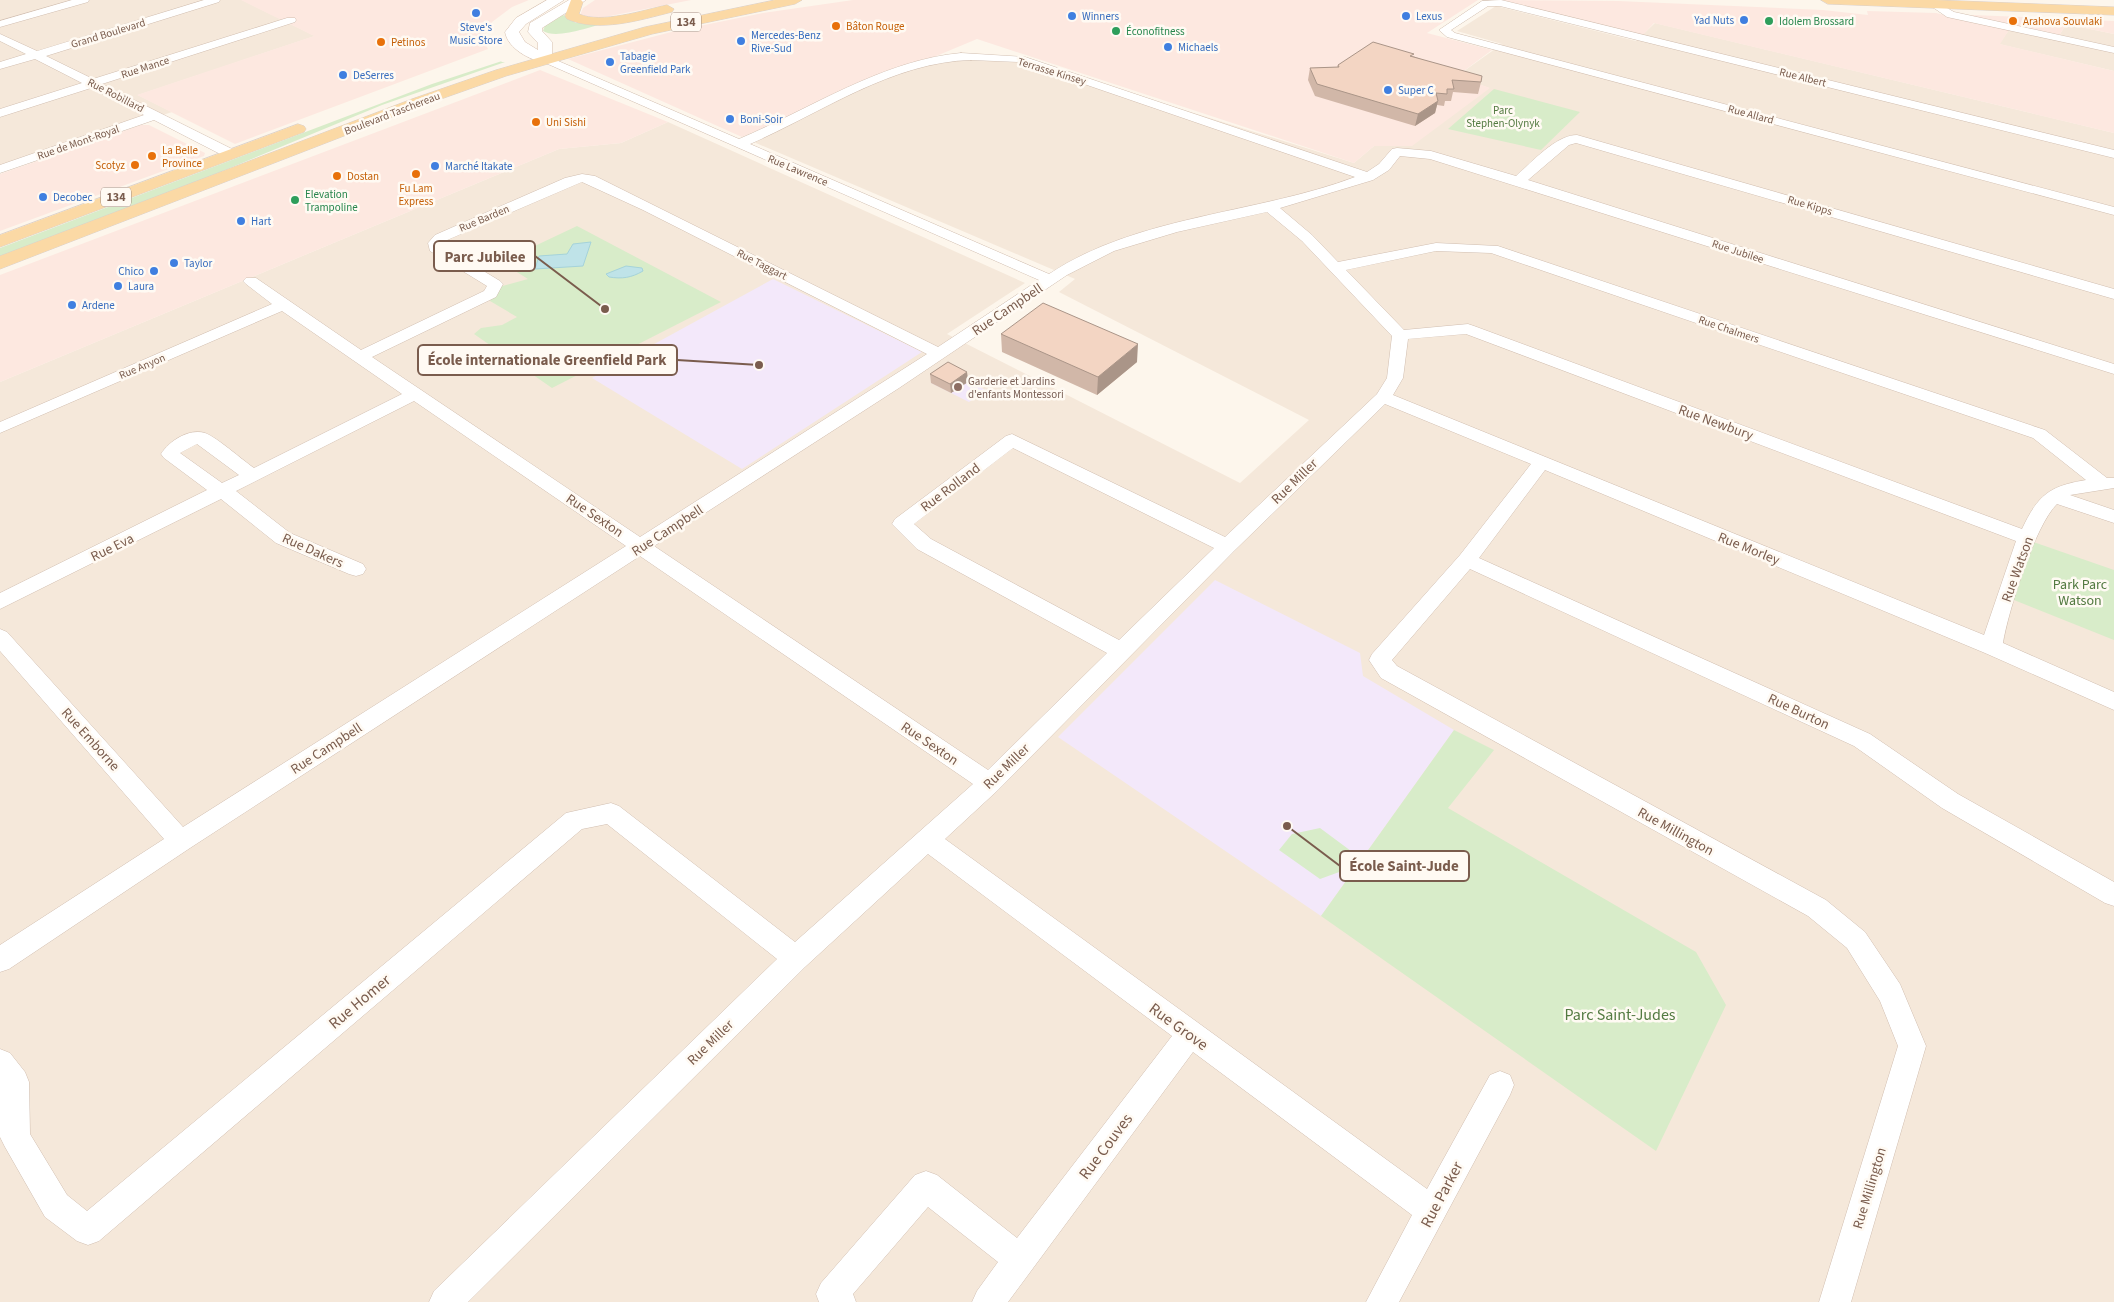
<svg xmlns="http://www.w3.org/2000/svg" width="2114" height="1302" viewBox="0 0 2114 1302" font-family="'Source Sans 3',sans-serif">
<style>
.residential{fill:#f5e8da}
.commercial{fill:#fde8e0}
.education{fill:#f3e8fa}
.green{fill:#d8ecc9}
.water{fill:#bfe3e8;stroke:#a5d3da}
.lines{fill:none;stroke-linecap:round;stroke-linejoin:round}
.minor-casing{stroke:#d1beb0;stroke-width:1}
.secondary-casing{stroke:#d6c0b0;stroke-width:1}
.primary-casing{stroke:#dad1cd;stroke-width:1}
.minor{fill:#fff;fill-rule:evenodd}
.secondary{fill:#fff;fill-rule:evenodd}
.primary{fill:#fbd9a5;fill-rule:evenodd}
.wall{fill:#d1b7a8}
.shaded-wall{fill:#aa9588}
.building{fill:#f3d5c3;stroke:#aa9588}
.shop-dot{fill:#3f7fe0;stroke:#fffaf3;stroke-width:2}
.leisure-dot{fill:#2e9e5b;stroke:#fffaf3;stroke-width:2}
.food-dot{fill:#e8710a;stroke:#fffaf3;stroke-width:2}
.education-dot{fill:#8d6e63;stroke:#fffaf3;stroke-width:2}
.labels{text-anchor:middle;stroke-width:5;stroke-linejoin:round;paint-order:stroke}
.far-shop-label{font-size:11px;fill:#366cbe;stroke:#fffaf3;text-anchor:start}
.far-leisure-label{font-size:11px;fill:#27864d;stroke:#fffaf3;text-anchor:start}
.far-food-label{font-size:11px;fill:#c56008;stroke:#fffaf3;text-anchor:start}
.far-street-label{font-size:11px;fill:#7a5c4d;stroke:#fffaf3}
.far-park-label{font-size:11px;fill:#537a41;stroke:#fffaf3}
.far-education-label{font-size:11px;fill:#785e54;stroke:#fffaf3;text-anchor:start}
.shield{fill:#fffaf3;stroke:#a28b7f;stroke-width:1}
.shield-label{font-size:12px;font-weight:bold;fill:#7a5c4d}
.street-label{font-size:14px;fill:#7a5c4d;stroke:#fffaf3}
.park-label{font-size:14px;fill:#537a41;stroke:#fffaf3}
.near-street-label{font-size:16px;fill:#7a5c4d;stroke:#fffaf3}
.near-park-label{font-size:16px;fill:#537a41;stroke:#fffaf3}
.leader{fill:none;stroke:#7a5c4d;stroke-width:2}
.callout-dot{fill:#7a5c4d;stroke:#fffaf3;stroke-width:2}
.callout{fill:#fffaf3;stroke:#7a5c4d;stroke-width:2}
.callout-label{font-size:15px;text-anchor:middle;font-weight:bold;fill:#7a5c4d}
</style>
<rect width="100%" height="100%" fill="#fdf6ec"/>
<path class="residential" d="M 0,0 L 242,0 L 315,36 L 138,95 L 172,112 L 0,169 Z
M 1496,6 L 1636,41 L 1655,23 L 2114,133 L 2114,1302 L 0,1302 L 0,382 L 559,149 L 621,143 L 668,122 L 1025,283 L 947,334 L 1240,483 L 1309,420 L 1059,292 L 1075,279 L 742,137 L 918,64 L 950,58 L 1021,59 L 1354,163 L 1374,146 L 1489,88 L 1457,76 L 1502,44 L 1457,31 Z
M 2066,24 L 2114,34 L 2114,71 L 1999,44 L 2009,30 L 2059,36 Z"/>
<path class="commercial" d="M 241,0 L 529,0 L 512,7 L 492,22 L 486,33 L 485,43 L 488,49 L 235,144 L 137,95 L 314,36 Z
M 595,0 L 691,0 L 600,18 L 580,15 L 583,8 Z
M 853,0 L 1478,0 L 1427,33 L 1492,50 L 1457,76 L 1490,88 L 1412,146 L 1374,146 L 1354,163 L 977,39 L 742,137 L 568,59 L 675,31 L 763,13 Z
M 1498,0 L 1618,1 L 1823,10 L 1868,15 L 1867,11 L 1936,13 L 2009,30 L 2000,44 L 2114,71 L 2114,133 L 1654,23 L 1642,36 Z
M 1973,15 L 2114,21 L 2114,34 L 2066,24 L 2059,36 L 1972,17 Z
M 540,70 L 668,122 L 621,143 L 559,149 L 0,382 L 0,275 Z
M 141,125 L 149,125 L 205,153 L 204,156 L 0,231 L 0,174 Z"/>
<path class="education" d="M 773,279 L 922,352 L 742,469 L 592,378 Z
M 948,372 L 986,390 L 969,402 L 931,383 Z
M 1215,580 L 1360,653 L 1363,676 L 1454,730 L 1321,916 L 1058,737 Z"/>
<path class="green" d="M 563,15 L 576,23 L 608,22 C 592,26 557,40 543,31 L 545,25 Z
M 502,61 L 501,62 L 505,62 L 382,105 L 167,194 L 0,257 L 0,248 L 432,84 Z
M 1494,89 L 1580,112 L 1541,150 L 1448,129 Z
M 577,226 L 721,302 L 552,388 L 474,334 L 481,328 L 502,325 L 517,317 L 490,301 L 495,288 L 528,279 L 501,262 Z
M 2025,539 L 2114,570 L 2114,640 L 2004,596 Z
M 1454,730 L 1494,750 L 1448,808 L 1696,952 L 1726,1005 L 1656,1151 L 1321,916 Z
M 1320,828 L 1351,851 L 1342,871 L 1320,879 L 1279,850 L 1292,834 Z"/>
<path class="water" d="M 591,242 L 583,266 L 535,269 L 539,256 L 567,254 L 573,244 Z
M 626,266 L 642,268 L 643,271 C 631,278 622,279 609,277 L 606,274 Z"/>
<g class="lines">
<g class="minor-casing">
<path id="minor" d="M 72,0 L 89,0 L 88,2 L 0,27 L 0,21 Z
M 204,0 L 220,0 L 219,2 L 46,56 L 93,79 L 287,18 L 295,18 L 296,20 L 295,22 L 102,84 L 236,151 L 238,154 L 236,157 L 226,157 L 154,120 L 0,173 L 0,165 L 144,115 L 91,88 L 0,117 L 0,109 L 82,83 L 35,59 L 0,69 L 0,62 L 26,54 L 0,41 L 0,34 L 37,51 Z
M 1501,0 L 2114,150 L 2114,158 L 1500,6 L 1488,6 L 1451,30 L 1455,33 L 2114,207 L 2114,215 L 1447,37 L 1439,30 L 1482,1 Z
M 1935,1 L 1954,12 L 2114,47 L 2114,53 L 1947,17 L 1931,6 L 1930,4 Z
M 961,53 L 1025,57 L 1367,172 L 1379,164 L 1392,149 L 1397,148 L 1431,151 L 1516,176 C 1532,162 1556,135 1577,135 L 2114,289 L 2114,299 L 1576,143 L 1569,145 L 1528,180 L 2114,364 L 2114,374 L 1430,159 L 1400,156 L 1389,170 L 1373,180 L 1280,208 L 1312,235 L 1338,262 L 1436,243 L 1498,246 L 2045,430 L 2107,478 L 2114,478 L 2114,488 L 2070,495 L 2114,510 L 2114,523 L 2057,504 C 2035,525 2008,612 2003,643 L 2114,692 L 2114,710 L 1985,653 L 1545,470 L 1479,558 L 1870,734 L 1958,794 L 2114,882 L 2114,906 L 2105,903 L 1942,808 L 1854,746 L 1470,569 L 1392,660 L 1397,666 L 1826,900 L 1865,932 L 1900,984 L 1926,1046 L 1851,1302 L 1819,1302 L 1898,1046 L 1880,1001 L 1847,948 L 1808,916 L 1381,678 L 1369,660 L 1372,654 L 1460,555 L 1531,464 L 1385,404 L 1234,551 L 998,790 L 945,839 L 1427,1189 L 1490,1075 L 1500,1071 L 1510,1075 L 1514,1085 L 1510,1095 L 1399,1302 L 1366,1302 L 1412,1215 L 1193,1052 L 1008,1302 L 972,1302 L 977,1291 L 998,1262 L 928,1207 L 853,1294 L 856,1302 L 819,1302 L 816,1294 L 821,1283 L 915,1175 L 926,1171 L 937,1175 L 1017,1238 L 1172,1036 L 928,854 L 805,967 L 468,1302 L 429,1302 L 434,1291 L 777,959 L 607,824 L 582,829 L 99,1241 L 88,1245 L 77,1241 L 45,1217 L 5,1147 L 0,1137 L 0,1049 L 10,1053 L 25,1072 L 29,1082 L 30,1134 L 67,1195 L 87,1211 L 566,813 L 611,803 L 619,806 L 795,942 L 973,784 L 640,556 L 190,848 L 9,969 L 0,972 L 0,945 L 164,839 L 0,651 L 0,629 L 7,632 L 183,827 L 626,546 L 414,401 L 236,491 L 290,533 L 363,564 L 366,569 L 363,574 L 356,576 L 349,574 L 276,543 L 221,499 L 0,609 L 0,593 L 207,490 L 164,458 L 161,454 C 169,441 189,428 205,433 C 218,438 241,459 254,468 L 402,394 L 282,311 L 0,433 L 0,422 L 272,304 L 246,284 L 243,281 L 246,278 L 256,278 L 361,350 L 484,291 L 487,286 L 430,251 L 428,243 L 435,235 L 565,178 L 582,174 L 595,176 L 938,347 L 1039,280 L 541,61 L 539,59 L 545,56 L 549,57 L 739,139 C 810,109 883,60 961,53 ZM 971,60 L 1020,62 L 1355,177 C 1257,214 1138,215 1049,274 L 750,144 C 821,113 892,62 971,60 ZM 582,182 L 643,210 L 927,354 L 640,537 L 372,357 L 496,297 L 503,284 L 500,281 L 442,246 L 445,241 ZM 1267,212 L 1302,241 L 1392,336 L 1387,378 L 1377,394 L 1225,537 L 1012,434 L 1006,436 L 895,519 L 892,524 L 917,549 L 1107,653 L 988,770 L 654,546 L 899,388 L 1067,275 L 1114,251 L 1177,232 ZM 1436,251 L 1491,253 L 2033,438 L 2086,480 C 2049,486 2038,495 2022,529 L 1474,326 L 1468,324 L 1404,330 L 1346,270 ZM 1466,334 L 2016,541 L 1984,635 L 1393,395 L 1403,378 L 1408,339 ZM 197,444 L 239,475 L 222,483 L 180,453 ZM 1013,448 L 1214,548 L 1119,640 L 931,539 L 914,524 Z"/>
</g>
<g class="secondary-casing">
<path id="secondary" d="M 547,0 L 564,0 L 526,24 L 519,32 L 525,42 L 538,50 L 538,43 L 528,32 L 530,23 L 569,0 L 586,0 L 542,28 L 542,31 L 552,42 L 552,59 L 550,62 L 545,63 C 530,60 508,49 505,32 L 516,18 Z"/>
</g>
<g class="primary-casing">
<path id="primary" d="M 571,0 L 581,0 L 583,2 L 579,14 C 601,24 644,10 667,5 L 674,9 L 672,12 C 640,20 599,33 567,19 L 565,16 Z
M 775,0 L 802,0 L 795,4 L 652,34 L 506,76 L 424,105 L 0,269 L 0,256 L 412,99 L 496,70 L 645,27 Z
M 1821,0 L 1935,0 L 2114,7 L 2114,15 L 1828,4 Z
M 298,124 L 304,126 L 306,129 L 304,132 L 0,247 L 0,235 Z"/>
</g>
<use href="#minor" class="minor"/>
<use href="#secondary" class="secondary"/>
<use href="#primary" class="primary"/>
</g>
<path class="wall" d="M 1413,56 L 1481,82 L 1478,94 L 1453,92 L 1451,101 L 1445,101 L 1444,106 L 1437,105 L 1435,113 L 1415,126 L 1315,96 L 1308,80 L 1310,68 L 1337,67 L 1338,65 Z
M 1001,334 L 1137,362 L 1097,395 L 1002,352 Z
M 967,372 L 968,382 L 951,393 L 931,383 L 930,374 Z"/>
<path class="shaded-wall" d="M 1438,101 L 1435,113 L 1415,126 L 1418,114 Z
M 1138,344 L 1137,362 L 1097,395 L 1098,377 Z
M 967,372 L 968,382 L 951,393 L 950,384 Z"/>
<path class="building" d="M 1373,42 L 1414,54 L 1410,56 L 1482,76 L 1481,82 L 1452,80 L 1454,89 L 1447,89 L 1447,94 L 1436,93 L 1438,101 L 1418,114 L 1317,84 L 1310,68 L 1339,67 L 1338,65 Z
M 1043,303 L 1138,344 L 1098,377 L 1001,334 Z
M 948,362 L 967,372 L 950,384 L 930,374 Z"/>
<g class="shop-dot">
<circle cx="476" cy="13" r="5"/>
<circle cx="1072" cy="16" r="5"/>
<circle cx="1406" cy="16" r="5"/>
<circle cx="1744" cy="20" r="5"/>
<circle cx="741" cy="41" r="5"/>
<circle cx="1168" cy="47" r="5"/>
<circle cx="610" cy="62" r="5"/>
<circle cx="343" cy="75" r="5"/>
<circle cx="1388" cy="90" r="5"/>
<circle cx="730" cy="119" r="5"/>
<circle cx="435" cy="166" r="5"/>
<circle cx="43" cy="197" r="5"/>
<circle cx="241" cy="221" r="5"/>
<circle cx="174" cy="263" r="5"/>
<circle cx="154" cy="271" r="5"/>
<circle cx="118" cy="286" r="5"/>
<circle cx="72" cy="305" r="5"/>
</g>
<g class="leisure-dot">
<circle cx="1769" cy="21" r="5"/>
<circle cx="1116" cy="31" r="5"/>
<circle cx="295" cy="200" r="5"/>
</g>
<g class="food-dot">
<circle cx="2013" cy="21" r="5"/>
<circle cx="836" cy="26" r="5"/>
<circle cx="381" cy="42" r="5"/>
<circle cx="536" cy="122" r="5"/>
<circle cx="152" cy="156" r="5"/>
<circle cx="135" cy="165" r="5"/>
<circle cx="416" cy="174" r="5"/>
<circle cx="337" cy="176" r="5"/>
</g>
<circle class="education-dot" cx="958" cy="387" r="5"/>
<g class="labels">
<g class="far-shop-label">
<text x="1082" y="20">Winners</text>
<text x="1416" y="20">Lexus</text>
<text x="1734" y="24" text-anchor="end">Yad Nuts</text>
<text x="476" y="31" text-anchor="middle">Steve's<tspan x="476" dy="13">Music Store</tspan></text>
<text x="751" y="39">Mercedes-Benz<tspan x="751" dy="13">Rive-Sud</tspan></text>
<text x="1178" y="51">Michaels</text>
<text x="620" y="60">Tabagie<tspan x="620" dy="13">Greenfield Park</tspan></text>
<text x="353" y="79">DeSerres</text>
<text x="1398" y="94">Super C</text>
<text x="740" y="123">Boni-Soir</text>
<text x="445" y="170">Marché Itakate</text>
<text x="53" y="201">Decobec</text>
<text x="251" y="225">Hart</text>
<text x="184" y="267">Taylor</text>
<text x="144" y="275" text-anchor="end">Chico</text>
<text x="128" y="290">Laura</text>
<text x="82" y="309">Ardene</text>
</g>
<g class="far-leisure-label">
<text x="1779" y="25">Idolem Brossard</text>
<text x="1126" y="35">Éconofitness</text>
<text x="305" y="198">Elevation<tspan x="305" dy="13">Trampoline</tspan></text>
</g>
<g class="far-food-label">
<text x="2023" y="25">Arahova Souvlaki</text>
<text x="846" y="30">Bâton Rouge</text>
<text x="391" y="46">Petinos</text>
<text x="546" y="126">Uni Sishi</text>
<text x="162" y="154">La Belle<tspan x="162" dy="13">Province</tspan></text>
<text x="125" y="169" text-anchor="end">Scotyz</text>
<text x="347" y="180">Dostan</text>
<text x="416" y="192" text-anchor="middle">Fu Lam<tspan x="416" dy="13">Express</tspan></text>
</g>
<g class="far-street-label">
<text transform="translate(108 33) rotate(-17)" y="4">Grand Boulevard</text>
<text transform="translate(145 67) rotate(-18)" y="4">Rue Mance</text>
<text transform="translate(1052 71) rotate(17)" y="4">Terrasse Kinsey</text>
<text transform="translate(1803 77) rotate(14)" y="4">Rue Albert</text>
<text transform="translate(116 95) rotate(27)" y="4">Rue Robillard</text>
<text transform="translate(392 113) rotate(-21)" y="4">Boulevard Taschereau</text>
<text transform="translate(1751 114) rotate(15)" y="4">Rue Allard</text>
<text transform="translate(78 142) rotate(-19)" y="4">Rue de Mont-Royal</text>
<text transform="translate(798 170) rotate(23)" y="4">Rue Lawrence</text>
<text transform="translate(1810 205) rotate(16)" y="4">Rue Kipps</text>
<text transform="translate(484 218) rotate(-23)" y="4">Rue Barden</text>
<text transform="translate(1738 251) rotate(18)" y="4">Rue Jubilee</text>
<text transform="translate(762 264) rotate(27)" y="4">Rue Taggart</text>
<text transform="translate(1729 329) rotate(19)" y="4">Rue Chalmers</text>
<text transform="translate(142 366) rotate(-23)" y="4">Rue Anyon</text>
</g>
<g class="far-park-label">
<text x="1503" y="114">Parc<tspan x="1503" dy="13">Stephen-Olynyk</tspan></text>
</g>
<g class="far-education-label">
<text x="968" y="385">Garderie et Jardins<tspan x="968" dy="13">d'enfants Montessori</tspan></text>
</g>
<g class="shield">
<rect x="671" y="12.5" width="30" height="19" rx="4"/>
<rect x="101" y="187.5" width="30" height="19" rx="4"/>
</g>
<g class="shield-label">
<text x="686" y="26">134</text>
<text x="116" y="201">134</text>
</g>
<g class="street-label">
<text transform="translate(1007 309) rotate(-34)" y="5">Rue Campbell</text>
<text transform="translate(1716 422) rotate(20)" y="5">Rue Newbury</text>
<text transform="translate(1294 481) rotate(-44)" y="5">Rue Miller</text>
<text transform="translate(950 487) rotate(-37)" y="5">Rue Rolland</text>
<text transform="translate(595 515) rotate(34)" y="5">Rue Sexton</text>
<text transform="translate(667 530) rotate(-33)" y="5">Rue Campbell</text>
<text transform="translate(112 547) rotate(-26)" y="5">Rue Eva</text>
<text transform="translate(1749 548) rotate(22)" y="5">Rue Morley</text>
<text transform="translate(313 550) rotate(24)" y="5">Rue Dakers</text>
<text transform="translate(2017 569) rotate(-70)" y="5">Rue Watson</text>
<text transform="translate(1799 711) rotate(25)" y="5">Rue Burton</text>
<text transform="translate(91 739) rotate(48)" y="5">Rue Emborne</text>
<text transform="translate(930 743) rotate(34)" y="5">Rue Sexton</text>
<text transform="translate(326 748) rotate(-33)" y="5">Rue Campbell</text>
<text transform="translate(1006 766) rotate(-44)" y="5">Rue Miller</text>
<text transform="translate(1676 831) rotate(29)" y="5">Rue Millington</text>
<text transform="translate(710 1042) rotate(-44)" y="5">Rue Miller</text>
<text transform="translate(1869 1188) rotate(-73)" y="5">Rue Millington</text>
</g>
<g class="park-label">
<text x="2080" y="589">Park Parc<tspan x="2080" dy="16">Watson</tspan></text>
</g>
<g class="near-street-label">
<text transform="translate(359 1001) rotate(-40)" y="6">Rue Homer</text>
<text transform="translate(1179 1026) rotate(36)" y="6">Rue Grove</text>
<text transform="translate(1105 1146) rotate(-53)" y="6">Rue Couves</text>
<text transform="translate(1441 1194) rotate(-62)" y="6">Rue Parker</text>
</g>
<g class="near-park-label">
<text x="1620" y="1020">Parc Saint-Judes</text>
</g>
</g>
<path class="leader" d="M605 309L535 256M759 365L677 360M1287 826L1340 866"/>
<g class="callout-dot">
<circle cx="605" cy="309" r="5"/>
<circle cx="759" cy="365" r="5"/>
<circle cx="1287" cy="826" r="5"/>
</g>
<g class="callout">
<rect x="434" y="241" width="101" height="30" rx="5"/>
<rect x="418" y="345" width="259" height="30" rx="5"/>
<rect x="1340" y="851" width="129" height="30" rx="5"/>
</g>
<g class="callout-label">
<text x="485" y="262">Parc Jubilee</text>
<text x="547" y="365">École internationale Greenfield Park</text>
<text x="1404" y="871">École Saint-Jude</text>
</g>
</svg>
